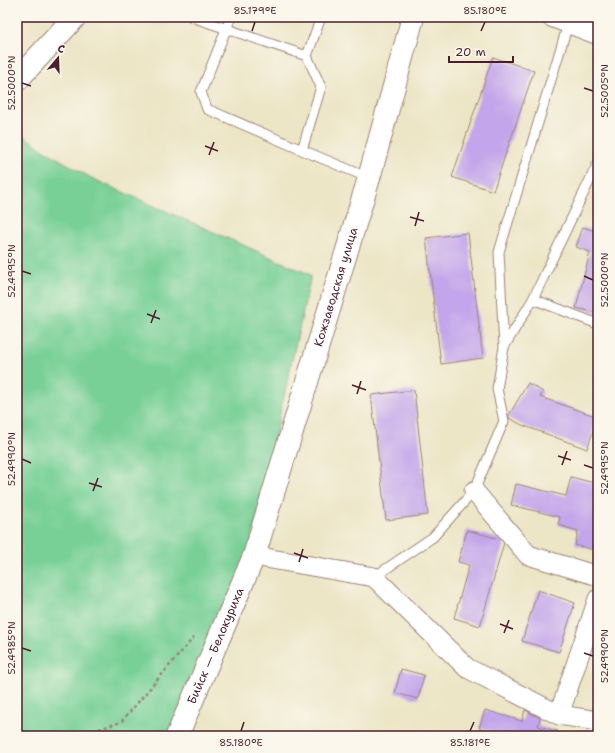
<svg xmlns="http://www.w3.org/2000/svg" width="615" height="753" viewBox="0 0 615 753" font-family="'Shantell Sans',sans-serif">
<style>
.grass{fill:#78d096;stroke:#617860}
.building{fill:#c2a5ea}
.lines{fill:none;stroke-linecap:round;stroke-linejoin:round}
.service-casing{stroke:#9b8278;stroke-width:11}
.minor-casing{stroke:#9b8278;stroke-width:21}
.tertiary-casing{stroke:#9b8278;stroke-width:24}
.secondary-casing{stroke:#9b8278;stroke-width:24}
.path{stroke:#9b8278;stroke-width:2.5;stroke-dasharray:3 3;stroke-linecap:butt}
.service{stroke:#fff;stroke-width:9}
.minor{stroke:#fff;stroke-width:19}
.tertiary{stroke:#fff;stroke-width:22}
.secondary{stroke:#fff;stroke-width:22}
.ticks{fill:none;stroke:#4a1f2b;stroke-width:1.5}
.labels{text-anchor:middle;stroke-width:4;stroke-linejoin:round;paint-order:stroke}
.street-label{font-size:12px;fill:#4a1f2b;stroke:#fbf7ec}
.neatline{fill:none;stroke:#4a1f2b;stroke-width:1.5}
.ticks-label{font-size:10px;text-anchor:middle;fill:#4a1f2b}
</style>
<rect width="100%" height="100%" fill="#fbf7ec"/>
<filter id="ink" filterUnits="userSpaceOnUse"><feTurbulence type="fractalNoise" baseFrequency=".025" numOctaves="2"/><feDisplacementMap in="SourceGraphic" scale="8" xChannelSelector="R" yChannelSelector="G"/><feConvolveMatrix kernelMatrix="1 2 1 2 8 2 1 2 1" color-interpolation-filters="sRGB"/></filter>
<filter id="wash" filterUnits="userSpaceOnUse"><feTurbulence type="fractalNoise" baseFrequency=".012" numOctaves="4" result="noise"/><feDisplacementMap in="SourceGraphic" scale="16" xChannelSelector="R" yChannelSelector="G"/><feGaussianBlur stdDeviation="0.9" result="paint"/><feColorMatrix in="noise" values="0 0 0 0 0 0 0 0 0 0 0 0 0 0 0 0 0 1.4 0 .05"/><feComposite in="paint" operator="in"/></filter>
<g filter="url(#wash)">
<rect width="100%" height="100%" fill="#ece5c6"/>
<path class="grass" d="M 17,131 L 42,149 L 93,179 L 311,275 L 250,548 L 171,736 L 17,736 Z"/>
<g id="blocks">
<path class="building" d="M 493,57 L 534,71 L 493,191 L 452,177 Z
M 583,227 L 598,232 L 598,313 L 576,308 L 590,252 L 576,247 Z
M 468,233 L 483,358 L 441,364 L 426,238 Z
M 528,383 L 543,392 L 540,397 L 598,417 L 587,449 L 522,425 L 509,418 L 509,415 Z
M 414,390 L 428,515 L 386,520 L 371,395 Z
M 571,477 L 598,484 L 598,539 L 595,550 L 575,545 L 578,531 L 558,525 L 560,517 L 511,505 L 516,484 L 566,496 Z
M 467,530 L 500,539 L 504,543 L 480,626 L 454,618 L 469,565 L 458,562 Z
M 538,590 L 575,603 L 559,652 L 522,641 Z
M 401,669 L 424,675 L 418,699 L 395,693 Z
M 485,710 L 522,721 L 525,710 L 540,718 L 538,726 L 558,731 L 557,736 L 508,736 L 479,728 Z"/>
</g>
</g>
<g filter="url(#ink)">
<use href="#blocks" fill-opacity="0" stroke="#9b8278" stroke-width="1"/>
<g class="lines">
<g class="service-casing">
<path id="service" d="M 192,17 L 307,56
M 231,17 L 201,92 L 207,109 L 302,150 L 369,178
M 302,150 L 321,87 L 307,56 L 321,17
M 533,299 L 598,324
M 504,347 L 533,299 L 598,163
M 374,577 L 433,537 L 474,491 L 504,421 L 497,389 L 504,347 L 499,252 L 568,24"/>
</g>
<g class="minor-casing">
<path id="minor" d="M 551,17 L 598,35
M 474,491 L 528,555 L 598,576
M 254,556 L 374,577 L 467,668 L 559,715 L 598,721
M 559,715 L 598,599"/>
</g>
<g class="tertiary-casing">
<path id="tertiary" d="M 17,80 L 75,17"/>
</g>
<g class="secondary-casing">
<g id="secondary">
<path id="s1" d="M 177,736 L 254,556 L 369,178 L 413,17"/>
</g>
</g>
<path class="path" d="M 17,730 L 29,736
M 76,736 L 121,722 L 194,637"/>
<use href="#service" class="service"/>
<use href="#minor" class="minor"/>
<use href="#tertiary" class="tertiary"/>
<use href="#secondary" class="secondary"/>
</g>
</g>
<path class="ticks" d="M 252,31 L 255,22M 481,31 L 485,22M 22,83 L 31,86M 584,88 L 593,91M 205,146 L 218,151M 209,155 L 214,142M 410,217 L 424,221M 415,226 L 419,212M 22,271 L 31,274M 584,276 L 593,280M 147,314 L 160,319M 151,323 L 156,310M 352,385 L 366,390M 357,394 L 361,381M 558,456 L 571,460M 22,459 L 31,463M 562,465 L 567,451M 584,465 L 593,468M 89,483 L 102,487M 93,491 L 98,478M 294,553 L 308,558M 299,562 L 303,549M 500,624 L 513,629M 504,633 L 509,620M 22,648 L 31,651M 584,653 L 593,656M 241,731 L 244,722M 470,731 L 474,722"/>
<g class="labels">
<g class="street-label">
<text dy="4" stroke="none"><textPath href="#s1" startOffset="477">Кожзаводская улица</textPath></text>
<text dy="4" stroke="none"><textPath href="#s1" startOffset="98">Бийск — Белокуриха</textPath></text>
</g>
</g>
<rect width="615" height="753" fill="none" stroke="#fbf7ec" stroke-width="44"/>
<g transform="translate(58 58) rotate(19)" stroke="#fbf7ec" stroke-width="3" paint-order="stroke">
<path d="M0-3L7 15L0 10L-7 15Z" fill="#4a1f2b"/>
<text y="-6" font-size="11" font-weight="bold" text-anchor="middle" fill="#4a1f2b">С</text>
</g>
<path d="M449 56v6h64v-6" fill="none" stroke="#4a1f2b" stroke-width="2"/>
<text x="455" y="56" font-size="12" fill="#4a1f2b" stroke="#fbf7ec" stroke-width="3" paint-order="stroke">20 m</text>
<rect x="22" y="22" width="571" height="709" class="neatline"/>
<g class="ticks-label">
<text x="255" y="14">85.179°E</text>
<text x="485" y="14">85.180°E</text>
<text transform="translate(11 83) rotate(-90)" y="4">52.5000°N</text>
<text transform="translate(604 91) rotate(-90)" y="4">52.5005°N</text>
<text transform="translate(11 271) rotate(-90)" y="4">52.4995°N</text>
<text transform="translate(604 280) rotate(-90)" y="4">52.5000°N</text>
<text transform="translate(11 459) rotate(-90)" y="4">52.4990°N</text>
<text transform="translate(604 468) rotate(-90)" y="4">52.4995°N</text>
<text transform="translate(11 648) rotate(-90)" y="4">52.4985°N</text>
<text transform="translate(604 656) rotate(-90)" y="4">52.4990°N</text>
<text x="241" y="746">85.180°E</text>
<text x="470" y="746">85.181°E</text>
</g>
</svg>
